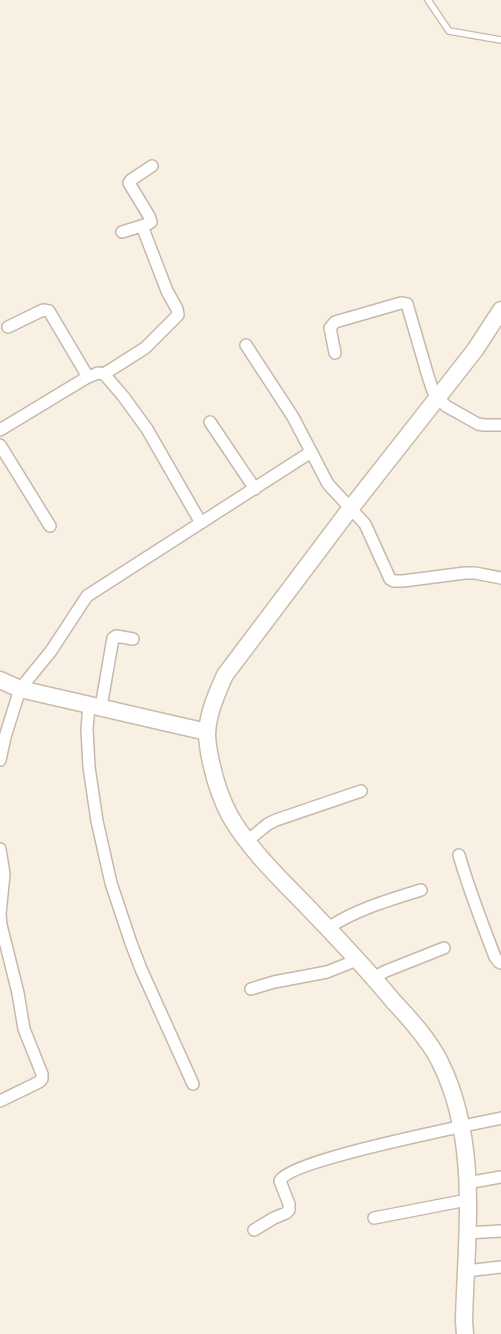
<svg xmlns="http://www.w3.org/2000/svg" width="501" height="1334" viewBox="0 0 501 1334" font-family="Rubik,sans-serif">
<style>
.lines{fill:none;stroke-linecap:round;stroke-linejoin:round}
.lane-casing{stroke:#c7b8ab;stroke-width:8}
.street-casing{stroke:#c7b8ab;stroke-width:14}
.secondary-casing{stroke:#ccbaab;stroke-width:19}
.lane{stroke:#fff;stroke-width:5.5}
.street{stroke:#fff;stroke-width:11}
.secondary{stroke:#fff;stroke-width:16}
</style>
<rect width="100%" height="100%" fill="#f8f0e2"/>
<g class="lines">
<g class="lane-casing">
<path id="lane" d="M 428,0 L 449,31 L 501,40"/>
</g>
<g class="street-casing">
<path id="street" d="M 122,232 L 148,224 L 151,222 L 149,216 L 129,183 L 131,180 L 152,166
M 8,327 L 43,310 L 49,311 L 88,377
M 246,345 L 293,417 L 328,484 L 365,524 L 390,579 L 394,581 L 403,581 L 465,573 L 475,573 L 501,578
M 335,353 L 330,328 L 335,322 L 401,303 L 407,304 L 428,376 L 433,391 L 438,398 L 446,406 L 478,424 L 484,425 L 501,425
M 104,374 L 145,348 L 178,315 L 177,309 L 167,291 L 142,226
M 210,422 L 255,489
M 0,430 L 86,378 L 98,373 L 104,374 L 123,396 L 147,429 L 201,523
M 0,445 L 50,526
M 89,705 L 87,729 L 89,767 L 97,821 L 111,883 L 131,943 L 141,969 L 193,1084
M 101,707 L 113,638 L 116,636 L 133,639
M 0,760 L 5,737 L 20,689 L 51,651 L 87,596 L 311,452
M 247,841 L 268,824 L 276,820 L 361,791
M 0,849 L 4,874 L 0,914 L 1,925 L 18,993 L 24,1029 L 42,1074 L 42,1079 L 39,1082 L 0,1101
M 459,855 C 469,890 482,923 495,957 L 499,962 L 501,963
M 328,928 C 357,909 389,900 421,890
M 373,978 L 386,971 L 444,948
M 251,989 L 274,982 L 327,972 L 357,960
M 467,1183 L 501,1177
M 374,1218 L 467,1200
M 254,1230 L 274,1218 L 286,1213 L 289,1210 L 289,1204 L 280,1181 C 289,1160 470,1125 501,1118
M 467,1233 L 501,1231
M 466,1271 L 501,1267"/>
</g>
<g class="secondary-casing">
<path id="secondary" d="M 0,680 L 20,689 L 207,732
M 465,1334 L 464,1321 C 466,1235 480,1142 440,1062 C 429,1040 411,1020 394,1002 C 370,973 344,945 318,918 C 288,886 252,854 230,816 C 221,799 215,781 211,762 C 209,753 207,742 207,733 C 208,713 217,693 225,675 L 350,509 L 475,350 L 501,310"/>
</g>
<use href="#lane" class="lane"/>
<use href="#street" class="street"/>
<use href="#secondary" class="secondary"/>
</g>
</svg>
